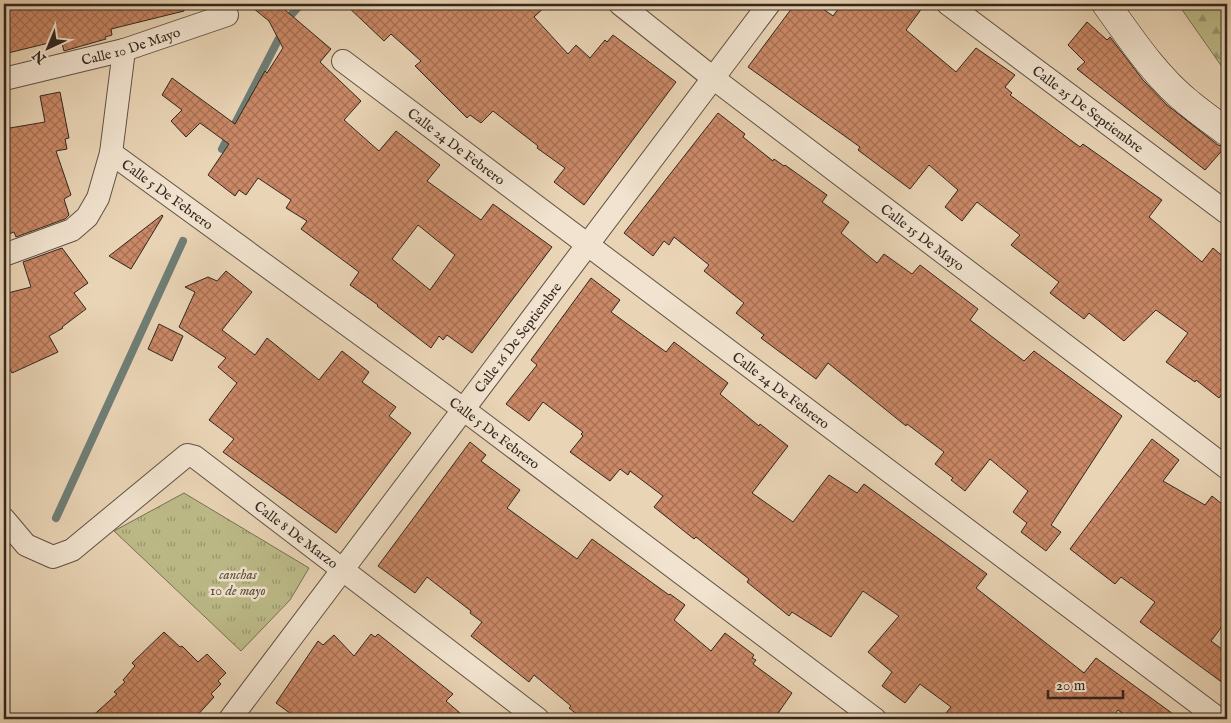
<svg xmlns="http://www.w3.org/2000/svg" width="1231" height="723" viewBox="0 0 1231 723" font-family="'IM FELL English',serif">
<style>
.grass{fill:url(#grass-tufts);stroke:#787154}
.forest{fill:url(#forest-firs);stroke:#787154}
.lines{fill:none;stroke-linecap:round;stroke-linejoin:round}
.stream{stroke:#6f7e76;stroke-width:8}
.building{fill:url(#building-cross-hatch);stroke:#33271e;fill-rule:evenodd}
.street-casing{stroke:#605244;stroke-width:24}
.secondary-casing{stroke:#33271e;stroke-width:29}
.street{stroke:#f1e3cf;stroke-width:22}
.secondary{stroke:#f1e3cf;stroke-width:28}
.labels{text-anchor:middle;stroke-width:5;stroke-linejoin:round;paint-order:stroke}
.street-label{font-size:14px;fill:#33271e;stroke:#f1e3cf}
.park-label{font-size:14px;font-style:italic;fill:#564c39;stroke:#f1e3cf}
</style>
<defs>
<pattern id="grass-tufts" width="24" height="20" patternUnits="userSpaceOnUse" patternTransform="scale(1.25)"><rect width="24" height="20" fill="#bdbb89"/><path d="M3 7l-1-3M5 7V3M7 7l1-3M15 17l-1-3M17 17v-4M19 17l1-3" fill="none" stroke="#9a986f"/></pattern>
<pattern id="forest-firs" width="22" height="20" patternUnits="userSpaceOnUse" patternTransform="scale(1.25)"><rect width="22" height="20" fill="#bdbb89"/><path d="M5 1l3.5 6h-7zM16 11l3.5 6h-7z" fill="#9a986f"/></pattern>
<pattern id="building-cross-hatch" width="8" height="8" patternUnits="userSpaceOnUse" patternTransform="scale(1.25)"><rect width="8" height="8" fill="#ca8866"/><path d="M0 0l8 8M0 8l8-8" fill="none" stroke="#a56f53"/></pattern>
</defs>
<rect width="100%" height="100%" fill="#e9d4b5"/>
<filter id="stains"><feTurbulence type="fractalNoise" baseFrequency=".004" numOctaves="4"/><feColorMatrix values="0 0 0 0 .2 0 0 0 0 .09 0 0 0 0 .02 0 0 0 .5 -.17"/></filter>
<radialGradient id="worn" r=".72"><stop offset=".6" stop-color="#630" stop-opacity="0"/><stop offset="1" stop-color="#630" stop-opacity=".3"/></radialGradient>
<path class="grass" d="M 184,493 L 309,568 L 290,600 L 241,651 L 114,531 Z"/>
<path class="forest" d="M 1178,4 L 1227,4 L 1227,74 Z"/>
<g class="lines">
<path class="stream" d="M 222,149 L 291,15 L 301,4
M 56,518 L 183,241"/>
</g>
<path class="building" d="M 4,4 L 183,4 L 184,11 L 111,29 L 112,35 L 105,37 L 106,39 L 64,51 L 61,40 L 4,54 Z
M 248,4 L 278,4 L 331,49 L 320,62 L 361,101 L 344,120 L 379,151 L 396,131 L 440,165 L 427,181 L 481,220 L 493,204 L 552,247 L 472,353 L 447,335 L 443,340 L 439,336 L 431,348 L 377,306 L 378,305 L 350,285 L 359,272 L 301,229 L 307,221 L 286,208 L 291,200 L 258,178 L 246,195 L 239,190 L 235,196 L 208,175 L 229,144 L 200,123 L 186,137 L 171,121 L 182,110 L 162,95 L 172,78 L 235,124 L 265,71 L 267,73 L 283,48 L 269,21 ZM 418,225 L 455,255 L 430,290 L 392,259 Z
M 345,4 L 548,4 L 534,17 L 568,54 L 576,45 L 590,58 L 605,40 L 607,42 L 613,35 L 676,82 L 584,205 L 554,182 L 565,168 L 537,148 L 538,146 L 493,111 L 481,123 L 470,115 L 467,118 L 415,66 L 421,61 L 391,34 L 384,41 Z
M 795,4 L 816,4 L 833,16 L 842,4 L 925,4 L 906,30 L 956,72 L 976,48 L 1015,75 L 1005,87 L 1012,93 L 1010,95 L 1080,147 L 1083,144 L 1162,200 L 1149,217 L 1202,262 L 1213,248 L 1227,260 L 1227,387 L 1219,398 L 1196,380 L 1195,382 L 1166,362 L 1188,333 L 1156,310 L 1124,341 L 1089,313 L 1084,319 L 1050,293 L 1059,282 L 1011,245 L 1020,235 L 977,202 L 962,221 L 945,207 L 958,190 L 929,165 L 910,189 L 858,150 L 860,147 L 748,67 Z
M 1087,22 L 1107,40 L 1110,37 L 1143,80 L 1167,105 L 1218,145 L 1225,147 L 1205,170 L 1077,69 L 1085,62 L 1068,45 Z
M 60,92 L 69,138 L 65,139 L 67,149 L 56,151 L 71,195 L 64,199 L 69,215 L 65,219 L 16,237 L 14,232 L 4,236 L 4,129 L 45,122 L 40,96 Z
M 718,113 L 745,134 L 743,137 L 773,161 L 774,159 L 784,166 L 785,165 L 827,195 L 822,202 L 849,222 L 841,233 L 877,263 L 884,254 L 912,274 L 920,265 L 978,309 L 970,320 L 1024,361 L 1034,351 L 1122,416 L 1051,525 L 1061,532 L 1046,551 L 1021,532 L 1027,523 L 1013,512 L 1028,491 L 990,459 L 965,491 L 951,480 L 953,478 L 935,464 L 944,452 L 907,424 L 906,426 L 828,363 L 816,379 L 761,338 L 764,335 L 736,313 L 744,303 L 704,271 L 709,265 L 674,237 L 669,245 L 664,241 L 653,256 L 624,233 Z
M 162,215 L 163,216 L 131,269 L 109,256 Z
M 62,248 L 88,283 L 74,293 L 86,309 L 62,327 L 63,328 L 49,336 L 58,352 L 12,373 L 10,369 L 4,372 L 4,294 L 31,287 L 23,262 Z
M 226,271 L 252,292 L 222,330 L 255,355 L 267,338 L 319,380 L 342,351 L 369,372 L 362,382 L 396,407 L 389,416 L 411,433 L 336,533 L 223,452 L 234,439 L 209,420 L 237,383 L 218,367 L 226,358 L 179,327 L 195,292 L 185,287 L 208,277 L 217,281 Z
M 591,278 L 620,300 L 611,312 L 666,352 L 674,342 L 728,383 L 720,394 L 759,426 L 760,424 L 788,446 L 752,493 L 793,522 L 829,475 L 857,493 L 864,484 L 987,574 L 976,588 L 1084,673 L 1096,658 L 1180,719 L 1130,719 L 1118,710 L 1111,719 L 941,719 L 951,707 L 920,684 L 905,703 L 882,686 L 892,672 L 868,652 L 899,616 L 863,591 L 831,637 L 792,612 L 789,616 L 747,582 L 749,579 L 696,537 L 694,539 L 654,507 L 663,496 L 630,471 L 628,475 L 620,469 L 610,481 L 570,452 L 583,436 L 581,434 L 583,432 L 543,402 L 529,421 L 506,404 L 537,365 L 531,360 Z
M 159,324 L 183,336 L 172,361 L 148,349 Z
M 1152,439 L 1179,460 L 1163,481 L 1205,505 L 1212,496 L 1227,508 L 1227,620 L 1211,641 L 1227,653 L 1227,686 L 1140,622 L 1155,602 L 1121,577 L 1115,584 L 1070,549 Z
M 470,442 L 486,455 L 481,461 L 520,490 L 507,508 L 577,559 L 592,539 L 669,595 L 670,594 L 685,605 L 674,620 L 711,651 L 725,633 L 754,655 L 752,658 L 756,660 L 753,664 L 792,693 L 774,719 L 583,719 L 569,708 L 571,706 L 534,675 L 529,682 L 471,636 L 482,622 L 470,613 L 471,611 L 427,577 L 415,593 L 378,566 Z
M 164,632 L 180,647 L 182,646 L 198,662 L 207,654 L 226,673 L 218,681 L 221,684 L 211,694 L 214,697 L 194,719 L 89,719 L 117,694 L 114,692 L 125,682 L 123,680 L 135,666 L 132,663 Z
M 371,634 L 375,637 L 378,634 L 453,694 L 446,701 L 467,719 L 298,719 L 276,703 L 318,641 L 323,645 L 334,635 L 354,656 Z"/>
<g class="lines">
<g class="street-casing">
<g id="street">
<path id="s1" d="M 620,4 L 713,78 L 1227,468"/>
<path id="s2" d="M 948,4 L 1227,213"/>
<path id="s3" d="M 343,61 L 1219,719"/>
<path id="s4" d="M 4,79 L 124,50 L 227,15"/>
<path id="s5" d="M 111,153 L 463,409 L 875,719"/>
<path d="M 4,255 L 72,230 L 87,217 L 98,198 L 111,153 L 124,50"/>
<path id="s6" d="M 4,519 L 26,545 L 53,557 L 72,550 L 187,455 L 195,457 L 538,719"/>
<path id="s7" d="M 230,719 L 769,4"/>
</g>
</g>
<g class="secondary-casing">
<path id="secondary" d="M 1106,4 C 1131,39 1156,77 1190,104 C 1202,114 1215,123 1227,132"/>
</g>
<use href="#street" class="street"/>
<use href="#secondary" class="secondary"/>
</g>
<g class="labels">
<g class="street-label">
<text dy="5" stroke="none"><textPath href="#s4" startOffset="131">Calle 10 De Mayo</textPath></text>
<text dy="5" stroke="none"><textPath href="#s2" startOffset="175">Calle 25 De Septiembre</textPath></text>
<text dy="5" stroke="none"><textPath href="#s3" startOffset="142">Calle 24 De Febrero</textPath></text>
<text dy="5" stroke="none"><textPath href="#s5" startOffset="70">Calle 5 De Febrero</textPath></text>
<text dy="5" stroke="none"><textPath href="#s1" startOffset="382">Calle 15 De Mayo</textPath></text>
<text dy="5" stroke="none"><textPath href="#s7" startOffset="478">Calle 16 De Septiembre</textPath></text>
<text dy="5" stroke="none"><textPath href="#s3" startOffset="548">Calle 24 De Febrero</textPath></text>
<text dy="5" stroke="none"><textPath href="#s5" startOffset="475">Calle 5 De Febrero</textPath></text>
<text dy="5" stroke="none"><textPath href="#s6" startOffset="369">Calle 8 De Marzo</textPath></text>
</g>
<g class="park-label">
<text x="238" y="579">canchas<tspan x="238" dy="16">10 de mayo</tspan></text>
</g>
</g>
<rect width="1231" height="723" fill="none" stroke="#e9d4b5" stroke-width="20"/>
<rect x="5" y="5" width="1221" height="713" fill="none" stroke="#33271e" stroke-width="2.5"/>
<rect x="10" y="10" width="1211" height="703" fill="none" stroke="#33271e"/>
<g transform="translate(48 48) rotate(224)" stroke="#f1e3cf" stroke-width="4" paint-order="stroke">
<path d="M0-4L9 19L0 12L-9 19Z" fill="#33271e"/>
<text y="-8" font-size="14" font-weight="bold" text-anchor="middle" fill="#33271e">N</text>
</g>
<path d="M1048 690v8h75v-8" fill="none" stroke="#33271e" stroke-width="2.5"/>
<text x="1056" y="690" font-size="15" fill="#33271e" stroke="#f1e3cf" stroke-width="4" paint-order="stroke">20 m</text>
<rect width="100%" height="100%" filter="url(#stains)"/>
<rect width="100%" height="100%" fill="url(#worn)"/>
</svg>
